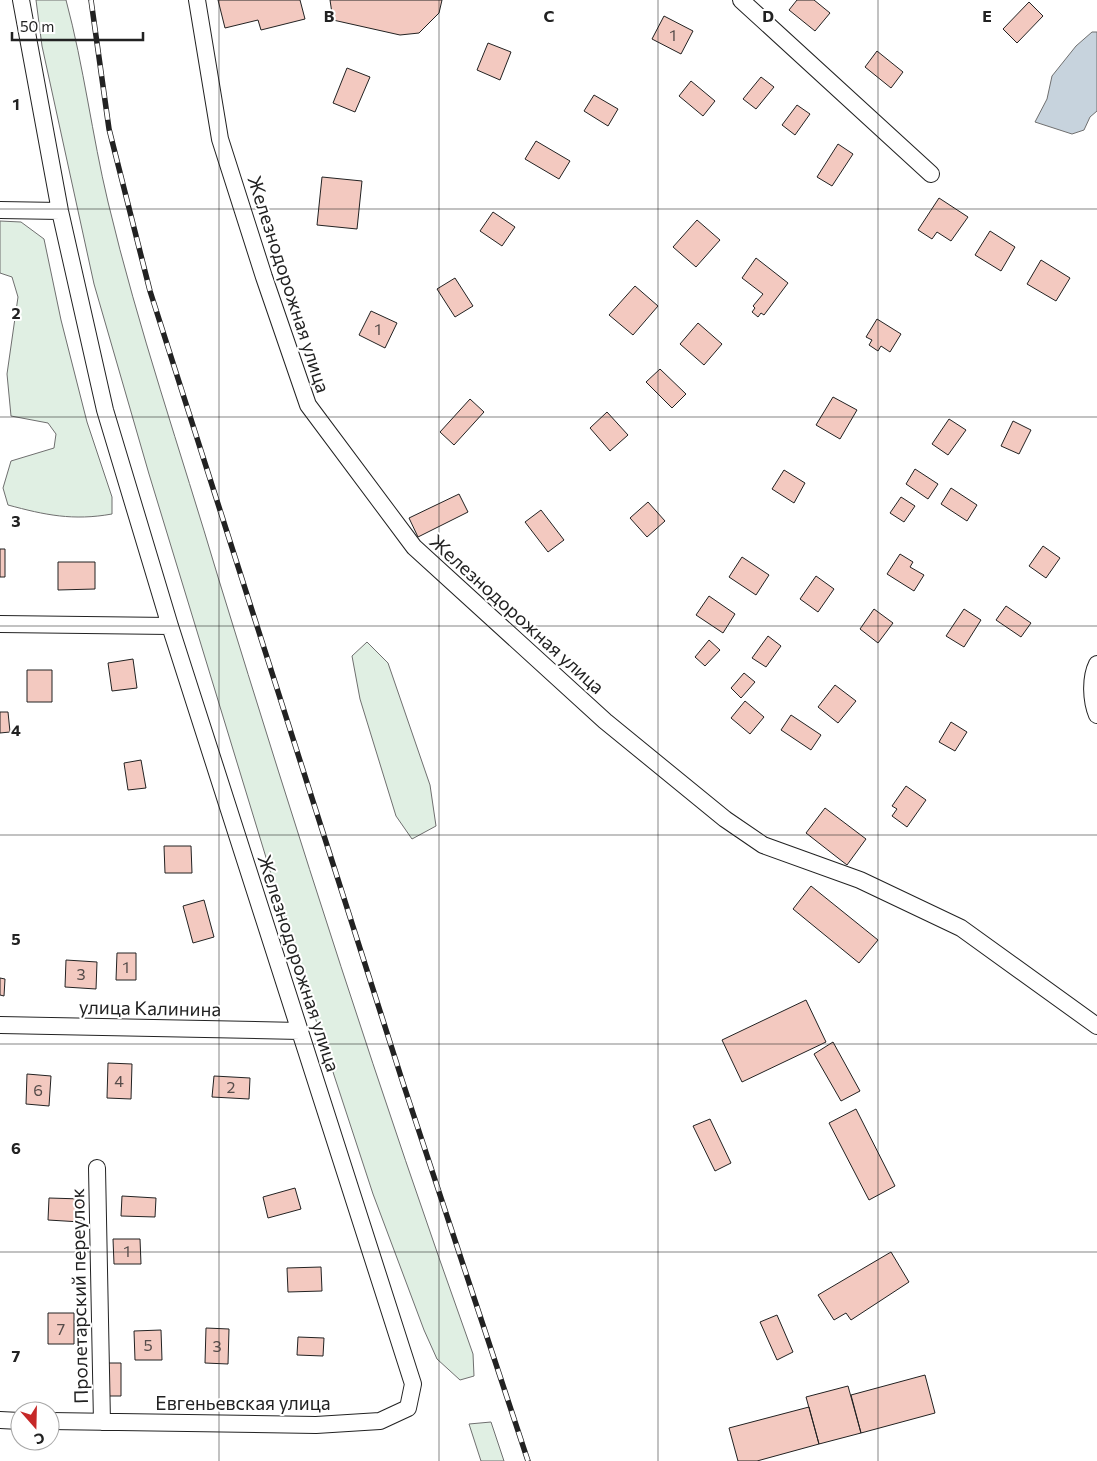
<svg xmlns="http://www.w3.org/2000/svg" width="1097" height="1461" viewBox="0 0 1097 1461" font-family="Commissioner,sans-serif">
<style>
.green{fill:#e0efe3;stroke:#6f6f6f}
.water{fill:#c7d3dd;stroke:#6f6f6f}
.building{fill:#f3c9c0;stroke:#222}
.lines{fill:none;stroke-linecap:round;stroke-linejoin:round}
.street-casing{stroke:#222;stroke-width:18}
.street{stroke:#fff;stroke-width:16}
.rail-casing{stroke:#222;stroke-width:5.5}
.rail{stroke:#fff;stroke-width:4;stroke-dasharray:11;stroke-linecap:butt}
.grid{fill:none;stroke:#222;stroke-width:1;stroke-opacity:0.55}
.labels{text-anchor:middle;stroke-width:4;stroke-linejoin:round;paint-order:stroke}
.number-label{font-size:16px;fill:#564c4a}
.street-label{font-size:19px;fill:#222;stroke:#fff}
.grid-label{font-size:16px;text-anchor:middle;font-weight:bold;fill:#222;stroke:#fff;stroke-width:4;stroke-linejoin:round;paint-order:stroke}
</style>
<rect width="100%" height="100%" fill="#fff"/>
<path class="green" d="M 36,0 L 66,0 C 84,67 92,135 108,202 C 138,328 181,452 218,577 C 298,837 381,1097 473,1354 L 474,1376 L 460,1380 L 437,1359 L 424,1330 L 373,1194 L 311,1005 L 149,474 L 94,284 L 42,46 Z
M 0,221 L 21,222 L 44,239 L 61,320 L 87,422 L 112,497 L 112,514 C 73,521 45,515 8,505 L 3,488 L 11,461 L 54,448 L 56,434 L 48,423 L 11,416 L 7,374 L 18,297 L 12,277 L 0,273 Z
M 367,642 L 388,663 L 430,785 L 436,826 L 412,839 L 396,816 L 360,699 L 352,656 Z
M 491,1422 L 504,1461 L 481,1461 L 469,1424 Z"/>
<path class="water" d="M 1092,32 L 1097,32 L 1097,111 L 1090,117 L 1084,130 L 1072,134 L 1035,122 L 1047,99 L 1052,76 L 1076,46 Z"/>
<path class="building" d="M 218,0 L 300,0 L 305,19 L 261,30 L 258,20 L 225,28 Z
M 330,0 L 442,0 L 439,13 L 419,33 L 400,35 L 333,20 Z
M 797,0 L 814,0 L 830,13 L 815,31 L 789,10 Z
M 1029,2 L 1043,16 L 1017,43 L 1003,29 Z
M 664,16 L 693,31 L 681,54 L 652,39 Z
M 488,43 L 511,52 L 500,80 L 477,70 Z
M 877,51 L 903,72 L 891,88 L 865,67 Z
M 347,68 L 370,77 L 355,112 L 333,103 Z
M 761,77 L 774,87 L 756,109 L 743,99 Z
M 691,81 L 715,101 L 703,116 L 679,96 Z
M 594,95 L 618,109 L 608,126 L 584,111 Z
M 797,105 L 810,114 L 795,135 L 782,125 Z
M 536,141 L 570,161 L 559,179 L 525,159 Z
M 838,144 L 853,154 L 832,186 L 817,177 Z
M 322,177 L 362,181 L 357,229 L 317,225 Z
M 939,198 L 968,217 L 951,241 L 937,232 L 932,239 L 918,230 Z
M 493,212 L 515,227 L 502,246 L 480,231 Z
M 697,220 L 720,240 L 696,267 L 673,247 Z
M 990,231 L 1015,247 L 1001,271 L 975,255 Z
M 756,258 L 788,283 L 764,315 L 761,313 L 758,317 L 752,312 L 755,308 L 753,306 L 763,294 L 742,278 Z
M 1041,260 L 1070,278 L 1056,301 L 1027,284 Z
M 455,278 L 473,306 L 455,317 L 437,289 Z
M 635,286 L 658,306 L 633,335 L 609,315 Z
M 371,311 L 397,323 L 385,348 L 359,335 Z
M 877,319 L 901,334 L 890,352 L 881,346 L 878,351 L 869,345 L 872,340 L 866,337 Z
M 698,323 L 722,344 L 704,365 L 680,344 Z
M 660,369 L 686,394 L 672,408 L 646,382 Z
M 833,397 L 857,410 L 840,439 L 816,425 Z
M 470,399 L 484,412 L 454,445 L 440,432 Z
M 607,412 L 628,435 L 610,451 L 590,428 Z
M 949,419 L 966,430 L 948,455 L 932,444 Z
M 1013,421 L 1031,430 L 1019,454 L 1001,446 Z
M 915,469 L 938,484 L 928,499 L 906,484 Z
M 784,470 L 805,483 L 794,503 L 772,489 Z
M 951,488 L 977,505 L 967,521 L 941,504 Z
M 459,494 L 468,512 L 418,537 L 409,518 Z
M 901,497 L 915,506 L 904,522 L 890,513 Z
M 648,502 L 665,521 L 647,537 L 630,518 Z
M 541,510 L 564,540 L 548,552 L 525,522 Z
M 1043,546 L 1060,558 L 1046,578 L 1029,566 Z
M 0,549 L 5,549 L 5,577 L 0,577 Z
M 900,554 L 913,562 L 910,567 L 924,575 L 914,591 L 887,574 Z
M 742,557 L 769,575 L 756,595 L 729,577 Z
M 58,562 L 95,562 L 95,589 L 58,590 Z
M 816,576 L 834,589 L 818,612 L 800,599 Z
M 709,596 L 735,614 L 723,633 L 696,615 Z
M 1006,606 L 1031,623 L 1021,637 L 996,620 Z
M 874,609 L 893,623 L 878,643 L 860,629 Z
M 964,609 L 981,620 L 964,647 L 946,636 Z
M 768,636 L 781,646 L 766,667 L 752,658 Z
M 709,640 L 720,650 L 705,666 L 695,657 Z
M 133,659 L 137,688 L 112,691 L 108,663 Z
M 27,670 L 52,670 L 52,702 L 27,702 Z
M 744,673 L 755,682 L 741,698 L 731,688 Z
M 835,685 L 856,701 L 838,723 L 818,707 Z
M 745,701 L 764,717 L 750,734 L 731,718 Z
M 0,712 L 8,712 L 10,732 L 0,733 Z
M 791,715 L 821,735 L 811,750 L 781,730 Z
M 951,722 L 967,732 L 955,751 L 939,742 Z
M 141,760 L 146,788 L 128,790 L 124,763 Z
M 906,786 L 926,800 L 907,827 L 892,816 L 897,809 L 892,806 Z
M 825,808 L 866,839 L 847,865 L 806,833 Z
M 164,846 L 191,846 L 192,873 L 165,873 Z
M 811,886 L 878,940 L 859,963 L 793,909 Z
M 204,900 L 214,937 L 193,943 L 183,906 Z
M 117,953 L 136,953 L 136,980 L 116,980 Z
M 66,960 L 97,962 L 96,989 L 65,987 Z
M 0,978 L 5,979 L 4,996 L 0,995 Z
M 806,1000 L 826,1042 L 742,1082 L 722,1040 Z
M 833,1042 L 860,1091 L 841,1101 L 814,1054 Z
M 108,1063 L 132,1064 L 131,1099 L 107,1098 Z
M 27,1074 L 51,1076 L 49,1106 L 26,1104 Z
M 214,1076 L 250,1078 L 249,1099 L 212,1097 Z
M 856,1109 L 895,1186 L 869,1200 L 829,1123 Z
M 710,1119 L 731,1163 L 715,1171 L 693,1126 Z
M 295,1188 L 301,1209 L 268,1218 L 263,1197 Z
M 122,1196 L 156,1198 L 155,1217 L 121,1216 Z
M 49,1198 L 82,1199 L 81,1222 L 48,1220 Z
M 113,1239 L 140,1239 L 141,1264 L 114,1264 Z
M 891,1252 L 909,1282 L 851,1320 L 846,1313 L 834,1320 L 818,1295 Z
M 321,1267 L 322,1291 L 288,1292 L 287,1268 Z
M 48,1313 L 74,1313 L 74,1344 L 48,1344 Z
M 777,1315 L 793,1352 L 777,1360 L 760,1322 Z
M 206,1328 L 229,1329 L 228,1364 L 205,1363 Z
M 161,1330 L 162,1360 L 135,1360 L 134,1331 Z
M 298,1337 L 324,1338 L 323,1356 L 297,1355 Z
M 106,1363 L 121,1363 L 121,1396 L 106,1396 Z
M 925,1375 L 935,1413 L 861,1433 L 851,1395 Z
M 848,1386 L 861,1433 L 819,1444 L 806,1397 Z
M 809,1407 L 819,1444 L 757,1461 L 738,1461 L 729,1428 Z"/>
<g class="lines">
<g class="street-casing">
<path id="street" d="M 21,0 L 60,211 L 105,410 L 170,626 L 413,1384 L 408,1408 L 380,1421 L 316,1425 L 50,1421
M 197,0 L 220,139 L 264,277 L 308,405 L 414,547 L 605,721 L 725,819 L 763,845 L 860,880 L 961,928 L 1097,1026
M 741,0 L 931,174
M 0,210 L 60,211
M 0,624 L 170,626
M 1097,664 C 1090,678 1091,701 1097,715
M 0,1025 L 300,1031
M 97,1168 L 102,1422
M 0,1420 L 20,1421"/>
</g>
<use href="#street" class="street"/>
<g class="rail-casing">
<path id="rail" d="M 91,0 L 109,129 L 150,291 L 403,1083 L 528,1461"/>
</g>
<use href="#rail" class="rail"/>
</g>
<path class="grid" d="M 219,0 L 219,1461M 439,0 L 439,1461M 658,0 L 658,1461M 878,0 L 878,1461M 0,209 L 1097,209M 0,417 L 1097,417M 0,626 L 1097,626M 0,835 L 1097,835M 0,1044 L 1097,1044M 0,1252 L 1097,1252"/>
<g class="labels">
<g class="number-label">
<text x="673" y="41">1</text>
<text x="378" y="335">1</text>
<text x="126" y="973">1</text>
<text x="81" y="980">3</text>
<text x="119" y="1087">4</text>
<text x="231" y="1093">2</text>
<text x="38" y="1096">6</text>
<text x="127" y="1257">1</text>
<text x="61" y="1335">7</text>
<text x="148" y="1351">5</text>
<text x="217" y="1352">3</text>
</g>
<g class="street-label">
<text transform="translate(289 284) rotate(72)" y="7">Железнодорожная улица</text>
<text transform="translate(517 614) rotate(42)" y="7">Железнодорожная улица</text>
<text transform="translate(299 963) rotate(72)" y="7">Железнодорожная улица</text>
<text transform="translate(150 1008) rotate(1)" y="7">улица Калинина</text>
<text transform="translate(79 1296) rotate(-91)" y="7">Пролетарский переулок</text>
<text x="243" y="1410">Евгеньевская улица</text>
</g>
</g>
<g class="grid-label">
<text x="329" y="22">B</text>
<text x="549" y="22">C</text>
<text x="768" y="22">D</text>
<text x="987" y="22">E</text>
<text x="16" y="110">1</text>
<text x="16" y="319">2</text>
<text x="16" y="527">3</text>
<text x="16" y="736">4</text>
<text x="16" y="945">5</text>
<text x="16" y="1154">6</text>
<text x="16" y="1362">7</text>
</g>
<g transform="translate(35 1426) rotate(160)"><circle r="24" fill="#ffffff" stroke="#a7a7a7"/>
<path d="M0-4L9 19L0 12L-9 19Z" fill="#c62828"/>
<text y="-8" font-size="14" font-weight="bold" text-anchor="middle" fill="#222222">С</text>
</g>
<path d="M12 32v8h131v-8" fill="none" stroke="#222222" stroke-width="2.5"/>
<text x="20" y="32" font-size="15" fill="#222222" stroke="#ffffff" stroke-width="4" paint-order="stroke">50 m</text>
</svg>
